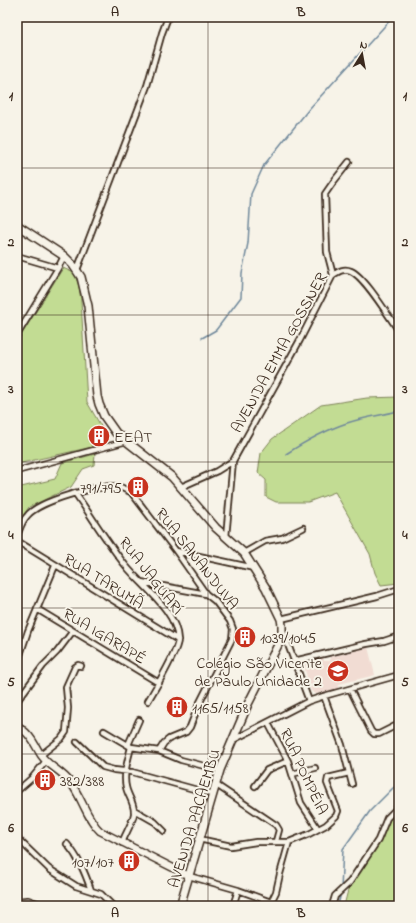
<svg xmlns="http://www.w3.org/2000/svg" width="416" height="923" viewBox="0 0 416 923" font-family="'Indie Flower',sans-serif">
<style>
.built{fill:#f1dcd3}
.green{fill:#c2dc93;stroke:#7e8358}
.lines{fill:none;stroke-linecap:round;stroke-linejoin:round}
.stream{stroke:#6f889b;stroke-width:1.5}
.minor-casing{stroke:#3b2a1e;stroke-width:8}
.tertiary-casing{stroke:#3b2a1e;stroke-width:9}
.secondary-casing{stroke:#3b2a1e;stroke-width:10}
.minor{stroke:#f7f3e8;stroke-width:4.5}
.tertiary{stroke:#f7f3e8;stroke-width:6}
.secondary{stroke:#f7f3e8;stroke-width:7}
.grid{fill:none;stroke:#3b2a1e;stroke-width:1;stroke-opacity:0.55}
.labels{text-anchor:middle;stroke-width:4;stroke-linejoin:round;paint-order:stroke}
.street-label{font-size:16px;fill:#3b2a1e;stroke:#f7f3e8}
.poi-label{font-size:16px;fill:#3b2a1e;stroke:#f7f3e8;text-anchor:start}
.neatline{fill:none;stroke:#3b2a1e;stroke-width:1.5}
.grid-label{font-size:13px;text-anchor:middle;font-weight:bold;fill:#3b2a1e}
</style>
<rect width="100%" height="100%" fill="#f7f3e8"/>
<filter id="ink" filterUnits="userSpaceOnUse"><feTurbulence type="fractalNoise" baseFrequency=".025" numOctaves="2"/><feDisplacementMap in="SourceGraphic" scale="8" xChannelSelector="R" yChannelSelector="G"/><feConvolveMatrix kernelMatrix="1 2 1 2 8 2 1 2 1" color-interpolation-filters="sRGB"/></filter>
<g filter="url(#ink)">
<path class="built" d="M 368,647 L 375,675 L 339,684 L 338,689 L 316,694 L 311,691 L 303,663 L 304,661 L 323,657 L 324,661 L 330,661 L 331,657 Z"/>
<path class="green" d="M 63,268 L 74,273 L 79,286 L 81,301 L 87,402 L 102,428 L 90,431 L 92,447 L 17,464 L 17,342 Z
M 399,397 L 399,583 L 381,585 L 375,573 L 370,554 L 335,492 L 308,502 L 276,502 L 266,497 L 266,480 L 258,473 L 261,453 L 272,439 L 321,405 L 367,398 Z
M 95,454 L 94,465 L 83,469 L 71,487 L 29,507 L 17,525 L 17,488 L 55,479 L 62,463 Z
M 399,806 L 399,906 L 344,906 L 350,882 L 378,840 L 395,809 Z"/>
<g class="lines">
<path class="stream" d="M 202,338 L 216,330 L 241,297 L 242,273 L 248,243 L 251,194 L 264,165 L 309,109 L 393,17
M 286,454 C 306,441 326,430 347,423 C 364,417 382,415 399,411
M 341,889 L 343,849 L 370,811 L 393,788 L 399,784
M 338,906 L 341,892"/>
<g class="minor-casing">
<path id="minor" d="M 17,256 L 58,268
M 77,270 L 147,86 L 162,33 L 168,17
M 333,275 L 327,252 L 325,194 L 334,181 L 349,162
M 17,335 L 58,268 L 64,256
M 17,471 L 127,441
M 181,487 L 217,471 L 233,461
M 75,493 C 92,517 108,544 126,566 C 143,587 177,611 178,640 C 178,651 155,689 148,701
M 17,535 C 20,529 22,521 27,516 C 38,501 102,483 120,487 C 123,488 127,491 131,492 L 176,551 L 206,594 L 215,601 L 230,621 L 233,629 L 232,639 L 199,704 L 190,727 L 186,732 L 169,739 L 164,743 L 159,751
M 226,537 L 233,461 L 300,340 L 333,275 C 339,271 344,268 351,271 C 365,277 389,317 399,331
M 17,541 L 178,640
M 176,551 L 254,568
M 244,553 L 265,541 L 282,538 L 303,528
M 141,582 L 206,594
M 37,609 L 159,683
M 281,619 L 377,596 L 399,589
M 283,631 L 309,701
M 294,661 L 366,644 L 384,641 L 399,636
M 17,664 L 28,631 L 55,566
M 350,689 L 371,731 L 374,734 L 379,734 L 399,724
M 324,696 L 342,745 L 352,784
M 17,701 L 43,666 L 57,652 L 73,631
M 268,723 L 288,761 L 301,803 L 318,829
M 17,725 L 23,730
M 104,731 L 131,747 L 159,751 L 181,760 L 220,770
M 233,740 L 309,701 L 324,696 L 399,675
M 77,742 L 103,767 L 114,770 L 132,772 L 212,794
M 128,745 L 139,720
M 41,755 L 61,739 L 66,732 L 68,708 L 66,687 L 75,667 L 78,665 L 81,666
M 292,774 L 315,768
M 215,784 L 276,825 L 279,830 L 276,841
M 255,786 L 267,770 L 288,761
M 17,791 L 32,778 L 46,761
M 134,810 L 155,822 L 164,831
M 17,838 L 49,869 L 76,886 L 101,894 L 113,906
M 199,839 L 231,846 L 256,842 L 289,842 L 309,834 L 326,825 L 336,816 L 338,811 L 327,783 L 328,778 L 349,773
M 122,843 C 125,834 132,824 134,814 C 135,803 128,797 126,787 C 123,774 128,760 131,747
M 67,844 C 79,858 85,873 91,890
M 189,876 L 238,890 L 271,902
M 17,901 L 28,900 L 46,906
M 233,906 L 238,890
M 269,906 L 276,892 L 280,874 L 289,842
M 332,906 L 335,896 L 350,882 L 378,840 L 387,818 L 399,806"/>
</g>
<g class="tertiary-casing">
<path id="tertiary" d="M 17,734 L 23,730 C 32,736 35,746 41,755 C 48,766 62,771 70,782 C 82,797 86,818 100,831 L 189,876"/>
</g>
<g class="secondary-casing">
<path id="secondary" d="M 17,225 L 64,256 L 73,265 L 81,277 L 88,306 L 97,396 L 99,404 L 104,416 L 116,433 L 172,477 L 216,528 L 244,553 L 266,588 L 281,619 L 282,625 L 282,635 L 280,641 L 248,704 L 220,770 L 180,906"/>
</g>
<use href="#minor" class="minor"/>
<use href="#tertiary" class="tertiary"/>
<use href="#secondary" class="secondary"/>
</g>
</g>
<path class="grid" d="M 208,17 L 208,906M 17,168 L 399,168M 17,315 L 399,315M 17,462 L 399,462M 17,608 L 399,608M 17,754 L 399,754"/>
<defs>
<g id="building-disc" transform="scale(1.15)"><circle r="9.5" fill="#c8321e" stroke="#f7f3e8"/><path d="M-4-6H4V6H1V3H-1V6H-4ZM-2.5-4.3h1.7v1.8h-1.7ZM.8-4.3h1.7v1.8H.8ZM-2.5-1h1.7V.8h-1.7ZM.8-1h1.7V.8H.8Z" fill="#fff"/></g>
<g id="school-disc" transform="scale(1.15)"><circle r="9.5" fill="#c8321e" stroke="#f7f3e8"/><path d="M0-5L7-2L0 1L-7-2ZM-4 1L0 2.5L4 1V4Q0 6-4 4Z" fill="#fff"/></g>
</defs>
<g fill-rule="evenodd">
<use href="#building-disc" x="99" y="436"/>
<use href="#building-disc" x="138" y="487"/>
<use href="#building-disc" x="245" y="637"/>
<use href="#school-disc" x="338" y="671"/>
<use href="#building-disc" x="177" y="707"/>
<use href="#building-disc" x="45" y="780"/>
<use href="#building-disc" x="129" y="861"/>
</g>
<g class="labels">
<g class="street-label">
<text transform="translate(278 352) rotate(-61)" y="6">AVENIDA EMMA GOSSNER</text>
<text transform="translate(198 558) rotate(52)" y="6">RUA SANANDUVA</text>
<text transform="translate(152 575) rotate(52)" y="6">RUA JAGUARÍ</text>
<text transform="translate(104 580) rotate(32)" y="6">RUA TARUMÃ</text>
<text transform="translate(105 635) rotate(31)" y="6">RUA IGARAPÉ</text>
<text transform="translate(305 771) rotate(65)" y="6">RUA POMPÉIA</text>
<text transform="translate(193 818) rotate(-73)" y="6">AVENIDA PACAEMBU</text>
</g>
<g class="poi-label">
<text x="114" y="442">EEAT</text>
<text x="122" y="493" text-anchor="end">791/795</text>
<text x="260" y="643">1039/1045</text>
<text x="322" y="668" text-anchor="end">Colégio São Vicente<tspan x="322" dy="18">de Paulo Unidade 2</tspan></text>
<text x="192" y="713">1165/1158</text>
<text x="60" y="786">382/388</text>
<text x="114" y="867" text-anchor="end">107/107</text>
</g>
</g>
<rect width="416" height="923" fill="none" stroke="#f7f3e8" stroke-width="44"/>
<g transform="translate(362 54) rotate(11)" stroke="#f7f3e8" stroke-width="3" paint-order="stroke">
<path d="M0-3L7 15L0 10L-7 15Z" fill="#3b2a1e"/>
<text y="-6" font-size="11" font-weight="bold" text-anchor="middle" fill="#3b2a1e">N</text>
</g>
<rect x="22" y="22" width="372" height="879" class="neatline"/>
<g class="grid-label">
<text x="115" y="16">A</text>
<text x="301" y="16">B</text>
<text x="11" y="100">1</text>
<text x="405" y="100">1</text>
<text x="11" y="246">2</text>
<text x="405" y="246">2</text>
<text x="11" y="393">3</text>
<text x="405" y="393">3</text>
<text x="11" y="539">4</text>
<text x="405" y="539">4</text>
<text x="11" y="686">5</text>
<text x="405" y="686">5</text>
<text x="11" y="832">6</text>
<text x="405" y="832">6</text>
<text x="115" y="917">A</text>
<text x="301" y="917">B</text>
</g>
</svg>
